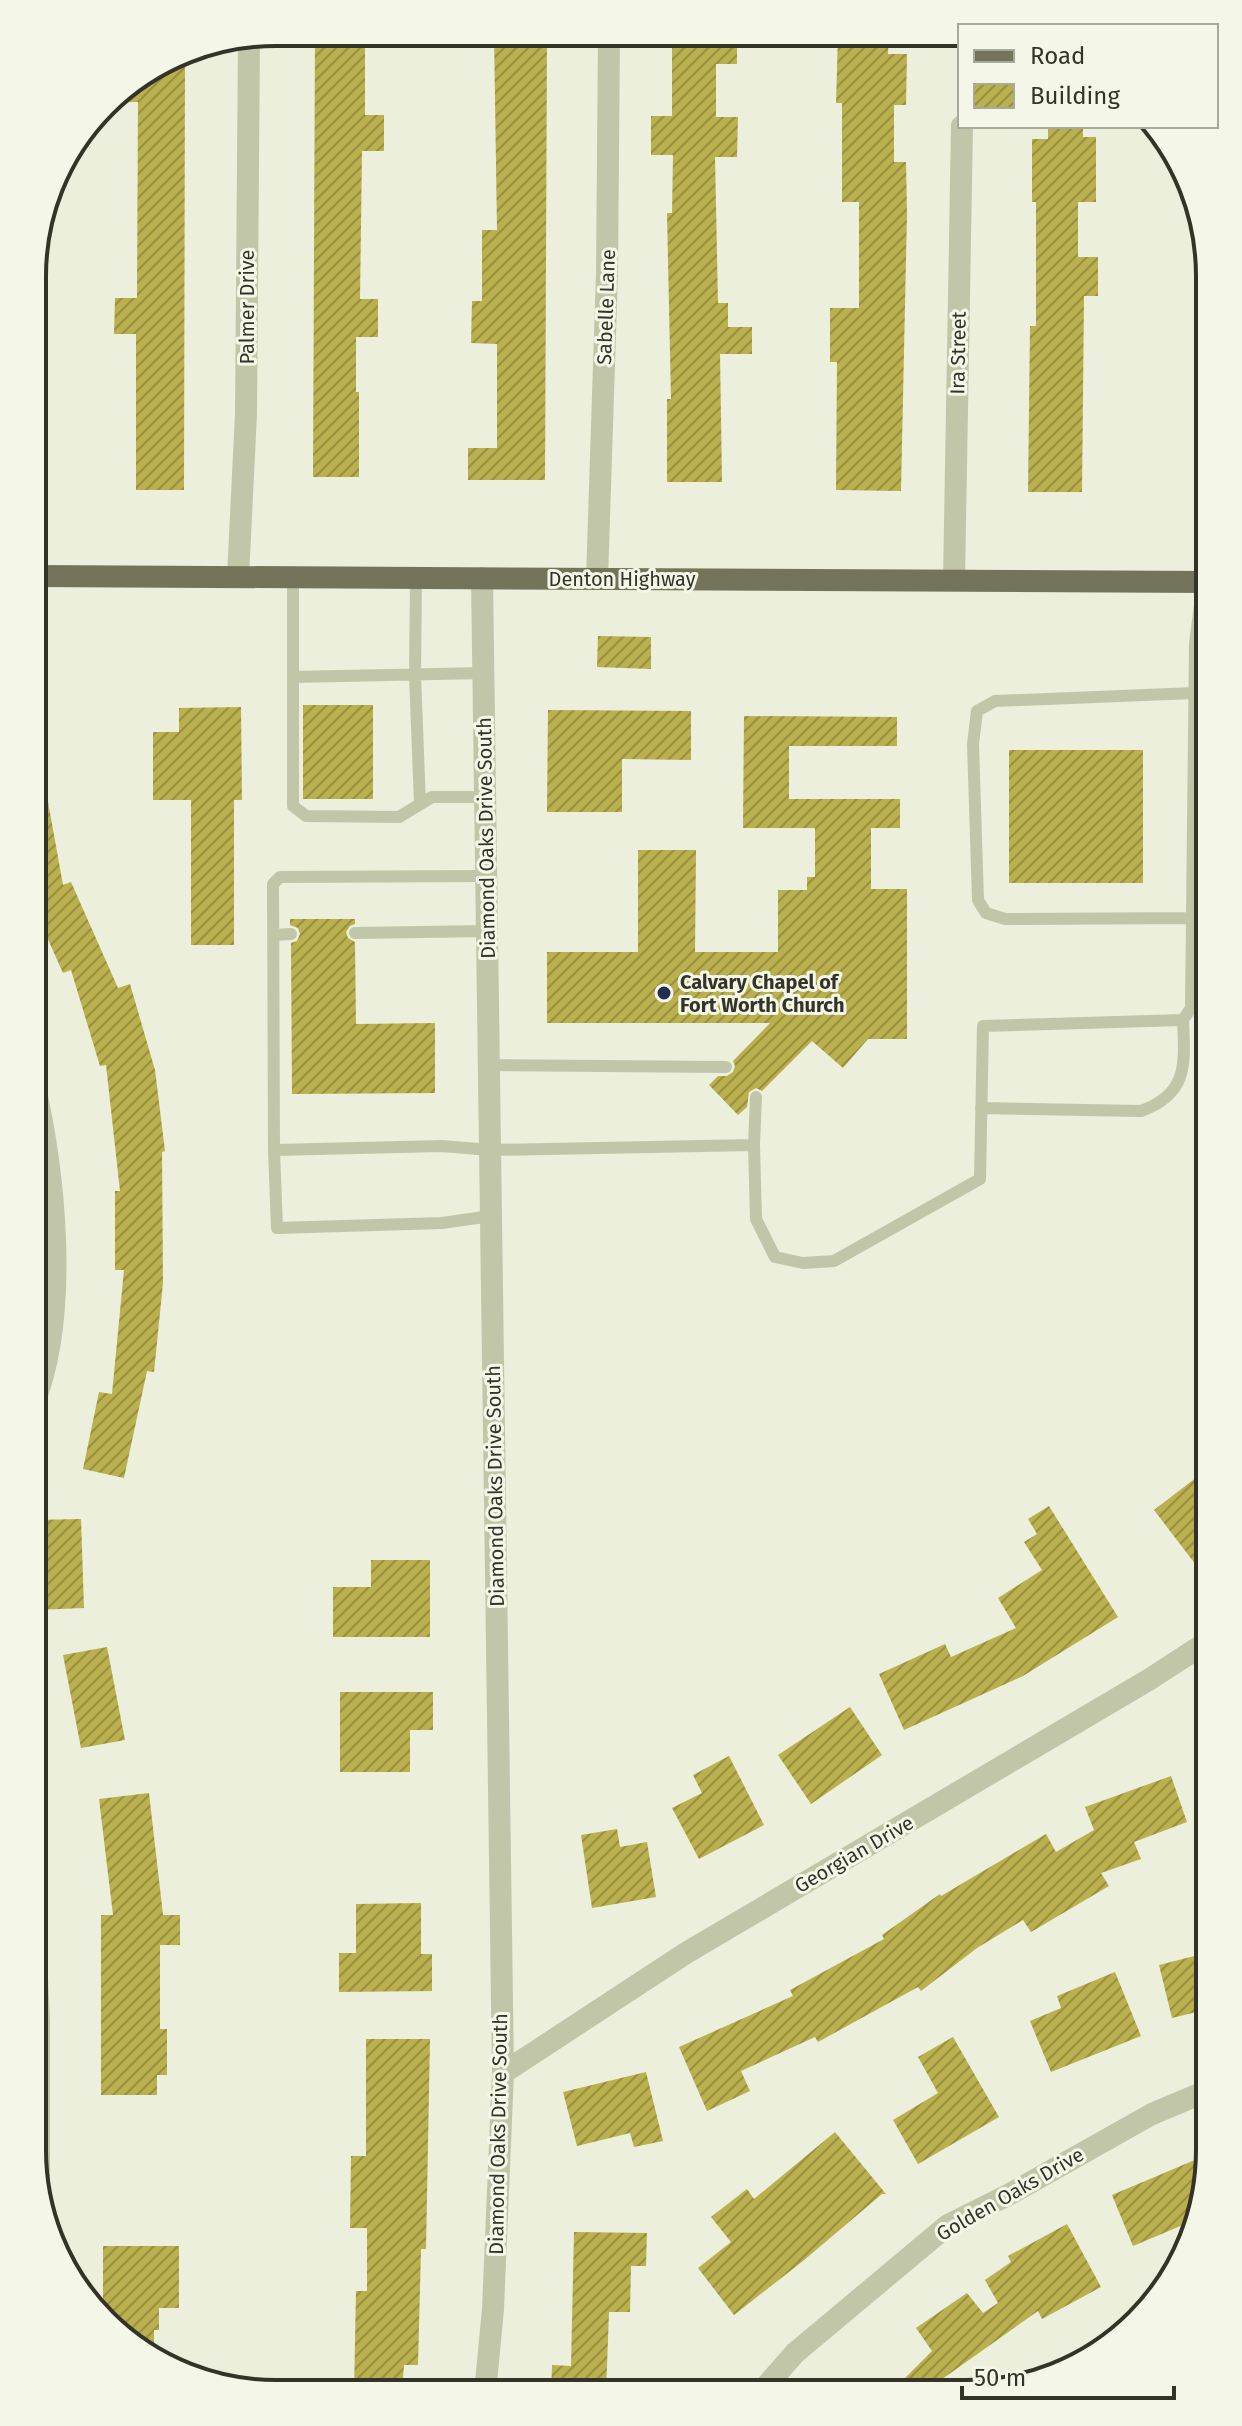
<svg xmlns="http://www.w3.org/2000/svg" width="1242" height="2426" viewBox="0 0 1242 2426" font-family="'Fira Sans',sans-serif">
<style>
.building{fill:url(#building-hatch)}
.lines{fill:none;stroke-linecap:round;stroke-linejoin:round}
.service{stroke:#c2c6a8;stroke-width:12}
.minor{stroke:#c2c6a8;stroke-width:22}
.primary{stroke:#74745a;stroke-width:22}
.poi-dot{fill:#212e51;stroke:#f4f7e7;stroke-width:3}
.labels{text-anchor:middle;stroke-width:6;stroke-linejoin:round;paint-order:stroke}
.street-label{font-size:20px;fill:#333328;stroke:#f4f7e7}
.poi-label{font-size:20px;font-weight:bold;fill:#333328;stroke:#f4f7e7;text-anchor:start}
.rim{fill:none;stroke:#333328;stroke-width:4}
</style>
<defs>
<pattern id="building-hatch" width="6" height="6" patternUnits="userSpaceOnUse" patternTransform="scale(2)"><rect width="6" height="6" fill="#bab04e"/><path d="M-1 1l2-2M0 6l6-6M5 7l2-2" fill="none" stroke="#989041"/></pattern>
</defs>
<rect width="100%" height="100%" fill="#ebefdb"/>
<path class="building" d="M 315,32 L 365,33 L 365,115 L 384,115 L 384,151 L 362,151 L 360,299 L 378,299 L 378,337 L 356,337 L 356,392 L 359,392 L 359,477 L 313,477 Z
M 494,33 L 547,34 L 545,480 L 468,480 L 468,448 L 497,448 L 497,344 L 471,343 L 472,301 L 482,301 L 482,230 L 497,230 Z
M 672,34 L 737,35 L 737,64 L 716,64 L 716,117 L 738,117 L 737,157 L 715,157 L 718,303 L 728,303 L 728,327 L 752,327 L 752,354 L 720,354 L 722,482 L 667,482 L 667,399 L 671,399 L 667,213 L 672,213 L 673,155 L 651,155 L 651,116 L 672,116 Z
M 838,36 L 889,36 L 888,54 L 907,54 L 906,105 L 894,105 L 894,162 L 906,162 L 907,213 L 901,491 L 836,490 L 837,362 L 830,362 L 830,308 L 859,308 L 859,202 L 842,202 L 842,103 L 836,103 Z
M 185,50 L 184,490 L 136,490 L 136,334 L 114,334 L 115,298 L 137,298 L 138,102 L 128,102 L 128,85 Z
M 1048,126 L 1083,126 L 1083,137 L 1096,137 L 1096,202 L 1078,202 L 1078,257 L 1098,257 L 1098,296 L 1084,296 L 1082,492 L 1028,492 L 1030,326 L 1036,326 L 1036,202 L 1032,202 L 1032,139 L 1048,139 Z
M 598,636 L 651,637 L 651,669 L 597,667 Z
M 303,705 L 373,705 L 373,799 L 303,799 Z
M 241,707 L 242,800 L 234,800 L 234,945 L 191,945 L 191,800 L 153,800 L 153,732 L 179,732 L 179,708 Z
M 548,710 L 691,711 L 691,760 L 622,759 L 622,812 L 547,812 Z
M 744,716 L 897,717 L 897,746 L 789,746 L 789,799 L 900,799 L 900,828 L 871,828 L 871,889 L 907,889 L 907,1039 L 868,1039 L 843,1068 L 812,1041 L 762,1091 L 756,1088 L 749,1092 L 747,1107 L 738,1115 L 709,1085 L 718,1076 L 727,1076 L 733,1072 L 735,1066 L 733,1061 L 770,1023 L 547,1023 L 547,952 L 638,952 L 638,850 L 696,850 L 695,952 L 778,952 L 778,890 L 807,890 L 807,877 L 815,877 L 815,828 L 743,828 Z
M 1009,750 L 1143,750 L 1143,883 L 1009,883 Z
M 45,785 L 63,885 L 71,882 L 118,988 L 130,984 L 155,1070 L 165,1151 L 162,1152 L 163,1283 L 154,1372 L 147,1371 L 124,1478 L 83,1469 L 99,1392 L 112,1394 L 124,1270 L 115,1270 L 115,1191 L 120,1191 L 106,1065 L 100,1066 L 71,970 L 63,973 L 33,906 L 33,786 Z
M 290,919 L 355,919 L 355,924 L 350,926 L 346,932 L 348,938 L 355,942 L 356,1024 L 435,1023 L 435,1093 L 292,1094 L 291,943 L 297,941 L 300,934 L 298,928 L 290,925 Z
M 1210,1467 L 1210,1554 L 1196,1565 L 1154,1510 Z
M 1049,1506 L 1118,1617 L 1023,1676 L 904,1730 L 879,1674 L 945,1644 L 951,1657 L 1016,1628 L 998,1598 L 1042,1570 L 1024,1542 L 1037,1534 L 1028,1519 Z
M 81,1519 L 84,1608 L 35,1610 L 33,1520 Z
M 371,1560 L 430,1560 L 430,1637 L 333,1637 L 333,1587 L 371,1587 Z
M 107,1647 L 125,1740 L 81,1748 L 63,1655 Z
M 340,1692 L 433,1692 L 433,1730 L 410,1730 L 410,1772 L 340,1772 Z
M 850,1707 L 882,1755 L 811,1804 L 778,1755 Z
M 729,1756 L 764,1825 L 699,1859 L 672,1808 L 702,1793 L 693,1775 Z
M 1171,1776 L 1187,1822 L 1134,1842 L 1141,1859 L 1101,1873 L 1109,1886 L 1031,1932 L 1023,1920 L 977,1948 L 921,1991 L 918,1987 L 818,2042 L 815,2037 L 741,2071 L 750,2091 L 707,2111 L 679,2047 L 793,1996 L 790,1990 L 884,1939 L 882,1935 L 940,1894 L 941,1896 L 1046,1834 L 1056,1852 L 1094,1830 L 1085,1807 Z
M 149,1793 L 163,1915 L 180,1915 L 180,1945 L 160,1945 L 160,2029 L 167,2029 L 167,2075 L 157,2075 L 157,2095 L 101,2095 L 101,1915 L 113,1915 L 99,1799 Z
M 617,1829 L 620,1847 L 647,1842 L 656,1897 L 592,1908 L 581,1835 Z
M 421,1903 L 421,1954 L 432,1954 L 432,1991 L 339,1992 L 339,1953 L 356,1953 L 356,1904 Z
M 1210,1952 L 1209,2009 L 1172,2018 L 1159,1965 Z
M 1115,1972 L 1141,2036 L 1051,2072 L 1030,2021 L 1061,2008 L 1057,1996 Z
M 953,2037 L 999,2117 L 918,2164 L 893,2120 L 938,2093 L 918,2057 Z
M 366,2039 L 430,2039 L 426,2249 L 421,2249 L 418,2365 L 404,2365 L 402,2392 L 354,2392 L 356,2291 L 367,2291 L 367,2228 L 350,2228 L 351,2156 L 366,2156 Z
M 646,2072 L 663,2141 L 634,2147 L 630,2133 L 577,2146 L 563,2092 Z
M 835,2132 L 886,2194 L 882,2194 L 803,2261 L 734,2315 L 698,2268 L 731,2242 L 711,2217 L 747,2189 L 754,2199 Z
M 1209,2154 L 1209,2166 L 1197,2219 L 1133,2246 L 1112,2195 Z
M 1067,2224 L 1101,2287 L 1042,2319 L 1038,2311 L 921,2394 L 889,2394 L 932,2351 L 916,2328 L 967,2293 L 983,2313 L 998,2303 L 985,2280 L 1011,2262 L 1008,2256 Z
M 574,2232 L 647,2233 L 646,2266 L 631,2266 L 630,2312 L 609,2312 L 606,2393 L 551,2393 L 552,2365 L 571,2366 Z
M 103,2246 L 179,2246 L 179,2308 L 159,2308 L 159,2330 L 154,2330 L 154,2360 L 115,2334 L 103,2315 Z"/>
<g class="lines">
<path class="service" d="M 293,578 L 293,806 L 306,816 L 399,817 L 432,797 L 485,797
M 416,578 L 415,675 L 420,804
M 293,677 L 484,673
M 1192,918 L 1005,919 L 986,913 L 978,900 L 973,744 L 977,711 L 995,701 L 1194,693
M 355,933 L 487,931
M 274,935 L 291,934
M 489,1065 L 726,1067
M 981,1108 L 1141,1111 C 1188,1094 1185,1065 1183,1020
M 754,1145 L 756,1097
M 274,1150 L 273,884 L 280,877 L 487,876
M 491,1216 L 442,1223 L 277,1228 L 274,1150 L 442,1146 L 490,1150 L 754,1145 L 756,1219 L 775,1257 L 803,1263 L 834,1261 L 980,1179 L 983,1026 L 1183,1020 L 1191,1008 L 1195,643 L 1203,582 L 1207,257"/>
<path class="minor" d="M 238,577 L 246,414 L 249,37
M 482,578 L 503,2073 L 493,2309 L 485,2393
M 597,579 L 607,273 L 609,34
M 954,580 L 962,126
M 33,1405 C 70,1315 55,1172 33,1079
M 32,1877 L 39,2020 L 39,2195
M 503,2073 L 686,1953 L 1150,1679 L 1210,1640
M 760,2393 L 795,2353 L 948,2225 L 1010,2194 L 1152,2114 L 1209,2090"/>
<path class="primary" d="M 34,576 L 1210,582"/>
</g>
<circle class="poi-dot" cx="664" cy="993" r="8"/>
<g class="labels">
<g class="street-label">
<text transform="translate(247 307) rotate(-90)" y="7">Palmer Drive</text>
<text transform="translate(606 307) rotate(-88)" y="7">Sabelle Lane</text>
<text transform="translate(958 353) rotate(-89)" y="7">Ira Street</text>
<text x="622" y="586">Denton Highway</text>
<text transform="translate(486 838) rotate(-91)" y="7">Diamond Oaks Drive South</text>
<text transform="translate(495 1486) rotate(-91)" y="7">Diamond Oaks Drive South</text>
<text transform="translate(854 1854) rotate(-30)" y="7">Georgian Drive</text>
<text transform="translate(498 2134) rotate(-89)" y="7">Diamond Oaks Drive South</text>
<text transform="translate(1010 2194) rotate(-30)" y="7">Golden Oaks Drive</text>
</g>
<g class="poi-label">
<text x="680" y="989">Calvary Chapel of<tspan x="680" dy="23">Fort Worth Church</tspan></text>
</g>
</g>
<path d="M0 0H1242V2426H0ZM276 46H966A230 230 0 0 1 1196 276V2150A230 230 0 0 1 966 2380H276A230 230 0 0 1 46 2150V276A230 230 0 0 1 276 46Z" fill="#f4f7e7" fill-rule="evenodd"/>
<path class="rim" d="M276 46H966A230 230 0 0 1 1196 276V2150A230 230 0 0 1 966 2380H276A230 230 0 0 1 46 2150V276A230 230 0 0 1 276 46Z"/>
<rect x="958" y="24" width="260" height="104" fill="#f4f7e7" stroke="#a7a99b" stroke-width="2"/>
<rect x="974" y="50" width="40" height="12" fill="#74745a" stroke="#a7a99b" stroke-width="2"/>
<text x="1030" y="64" font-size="24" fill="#333328">Road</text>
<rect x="974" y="84" width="40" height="24" fill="url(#building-hatch)" stroke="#a7a99b" stroke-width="2"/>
<text x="1030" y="104" font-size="24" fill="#333328">Building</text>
<path d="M962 2386v12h212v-12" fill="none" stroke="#333328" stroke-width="4"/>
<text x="974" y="2386" font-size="24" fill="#333328" stroke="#f4f7e7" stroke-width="6" paint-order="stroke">50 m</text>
</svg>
